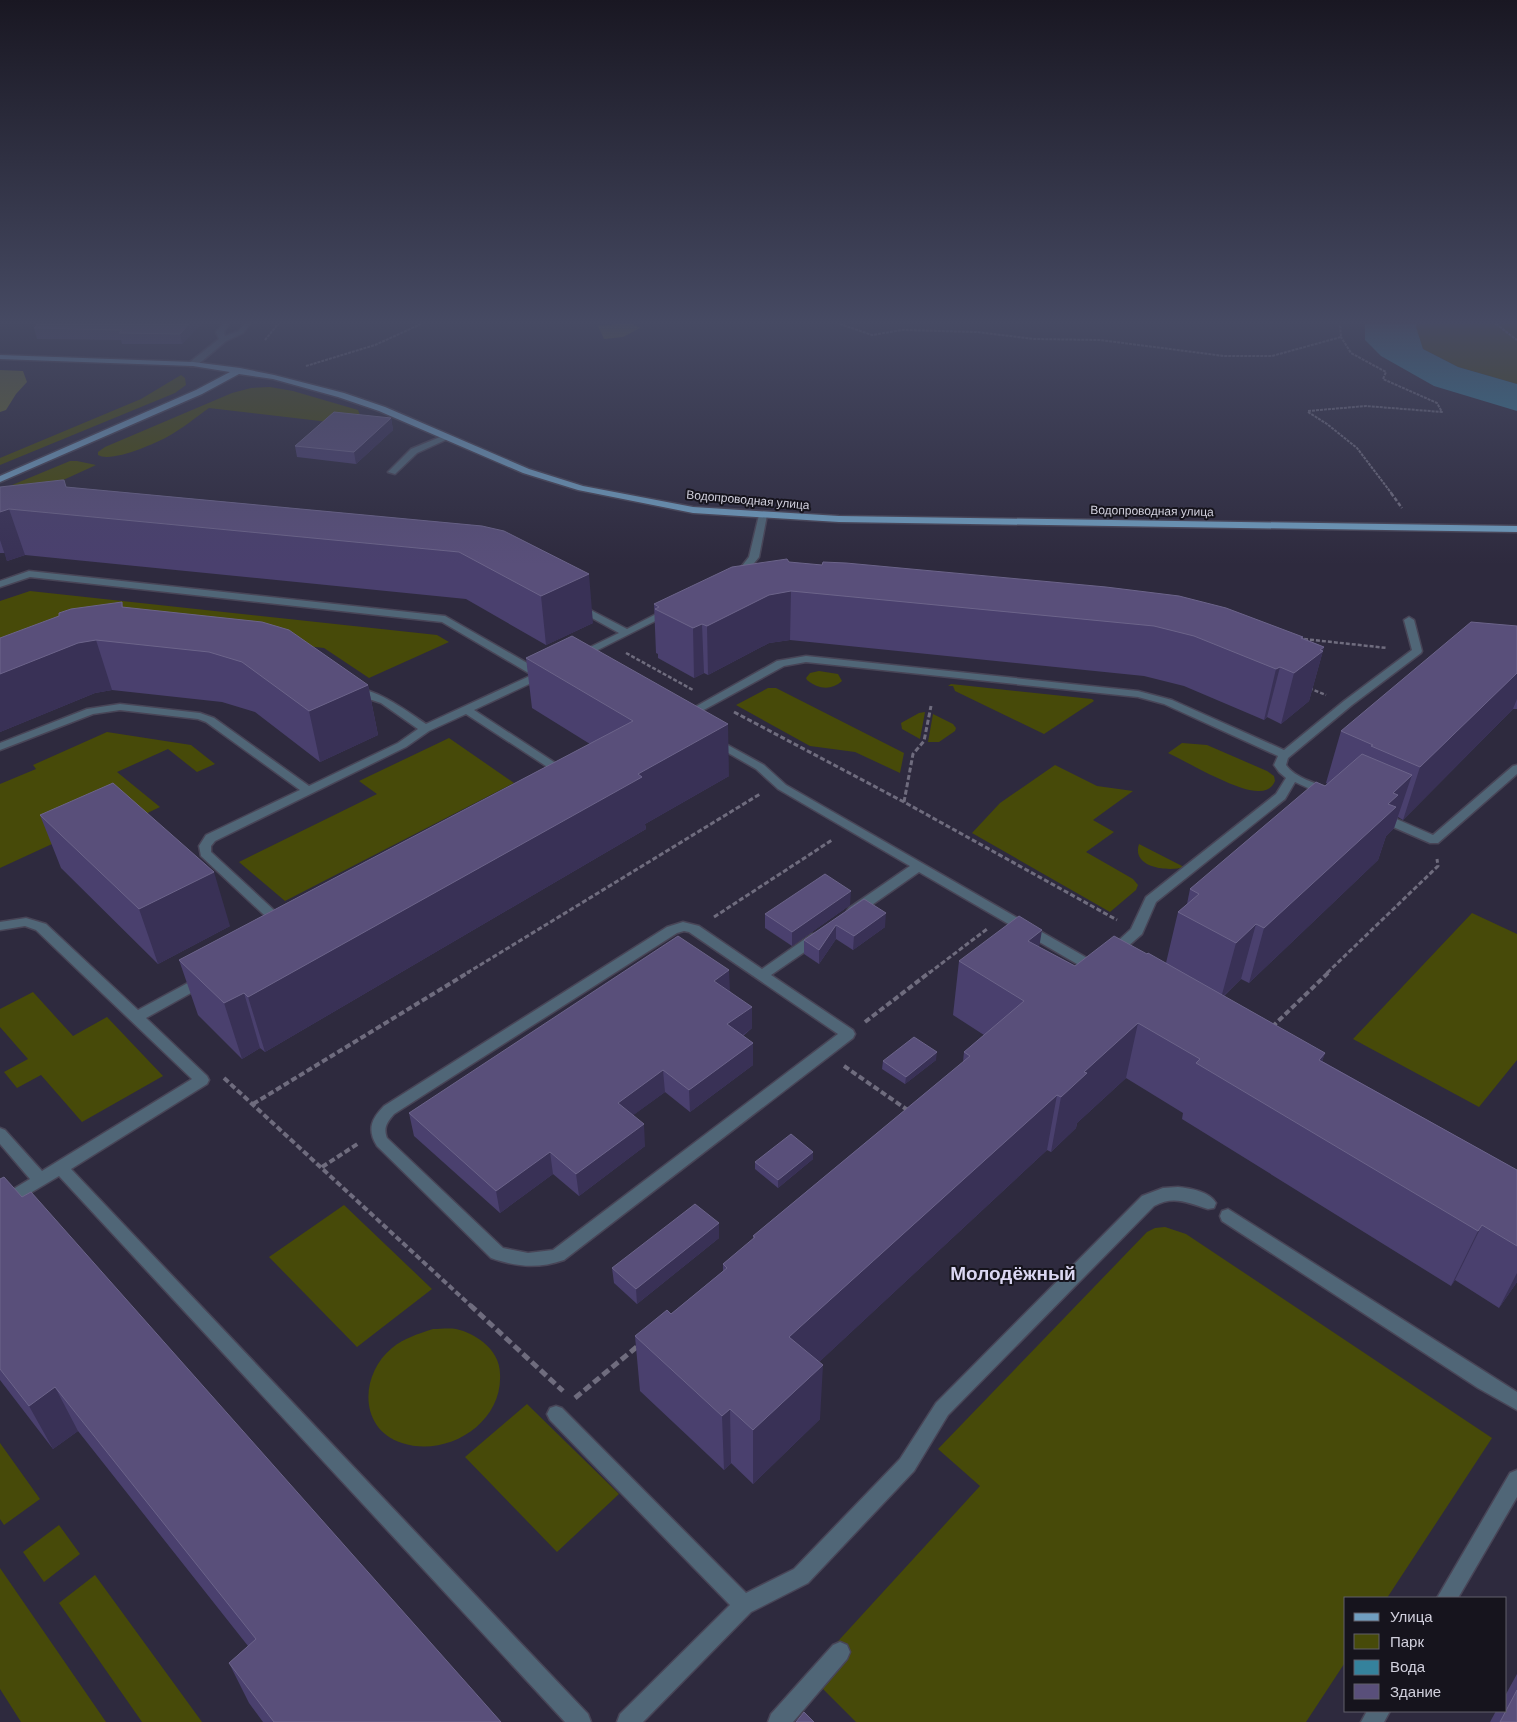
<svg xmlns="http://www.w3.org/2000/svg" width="1517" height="1722" viewBox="0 0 1517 1722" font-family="'DM Sans',sans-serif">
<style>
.green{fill:#474a09}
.forest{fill:#636629}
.water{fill:#35829c}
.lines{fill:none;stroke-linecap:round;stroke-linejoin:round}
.minor-casing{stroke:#484557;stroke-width:3}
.major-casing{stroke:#484557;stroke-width:3}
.path-far4{stroke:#6f6c7e;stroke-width:2;stroke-dasharray:3 1;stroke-linecap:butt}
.path-far3{stroke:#6f6c7e;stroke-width:2.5;stroke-dasharray:4 2;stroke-linecap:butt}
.path-far2{stroke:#6f6c7e;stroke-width:3;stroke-dasharray:5 2.5;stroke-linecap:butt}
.path-far1{stroke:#6f6c7e;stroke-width:4;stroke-dasharray:6 3;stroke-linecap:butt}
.path{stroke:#6f6c7e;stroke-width:5;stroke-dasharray:8 4;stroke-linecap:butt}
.minor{fill:#506677;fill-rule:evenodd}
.major{fill:#709ec0;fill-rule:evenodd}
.wall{fill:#4a406e}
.shaded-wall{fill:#393156}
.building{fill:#594f7a;stroke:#6c648a}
.labels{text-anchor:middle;stroke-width:4;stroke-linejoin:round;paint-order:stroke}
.far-street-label{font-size:12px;fill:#d1d0dd;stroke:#16141d}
.near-neighbourhood-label{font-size:19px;font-weight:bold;fill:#dbd7f2;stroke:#16141d}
</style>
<rect width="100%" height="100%" fill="#2e2a3e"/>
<path class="green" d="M 1417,324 L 1517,324 L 1517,384 L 1458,367 L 1423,349 L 1415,327 Z
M 181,375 L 185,378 L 186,385 L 175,393 L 0,465 L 0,458 L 141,399 Z
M 270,387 L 293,391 L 358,410 L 360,415 L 337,423 L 209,408 C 196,417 182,429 167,437 C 154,444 111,463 98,455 L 98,452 L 105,447 L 232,393 L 251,388 Z
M 70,461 L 77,461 L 96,465 L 13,503 L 0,490 Z
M 30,591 L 437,635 L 449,642 L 369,678 L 324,648 L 125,625 L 0,675 L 0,601 Z
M 819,671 L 838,674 L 842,681 C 831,691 818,689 807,680 L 806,678 L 810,673 Z
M 951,684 L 1092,699 L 1094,701 L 1044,734 L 955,691 L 953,686 L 948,686 Z
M 768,688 L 776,688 L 904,753 L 900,773 L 855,752 L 810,746 L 736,705 Z
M 925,712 L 920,739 L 902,729 L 901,723 L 919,713 Z
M 933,714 L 953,724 L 956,728 L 955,731 L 939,742 L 928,742 Z
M 107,732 L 191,745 L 215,764 L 197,772 L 168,749 L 117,772 L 160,807 L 137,818 L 91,826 L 0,868 L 0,784 L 36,769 L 33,765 Z
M 449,738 L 514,783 L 285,901 L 239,862 L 377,794 L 359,781 Z
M 1182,743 L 1207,745 L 1267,771 L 1274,776 L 1275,781 C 1272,788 1267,791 1259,791 C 1238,792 1189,763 1168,753 Z
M 1055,765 L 1097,786 L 1133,791 L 1093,820 L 1114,832 L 1086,852 L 1133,879 L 1138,885 L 1136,890 L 1110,912 L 972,833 L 1000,803 Z
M 1139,844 L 1184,867 C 1169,872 1131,868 1139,844 Z
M 1472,913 L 1517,934 L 1517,1060 L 1479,1107 L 1353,1039 Z
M 33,992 L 73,1036 L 107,1017 L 163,1076 L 82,1122 L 41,1075 L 17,1088 L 4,1072 L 28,1059 L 0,1027 L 0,1009 Z
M 344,1205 L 432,1289 L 357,1347 L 269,1257 Z
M 1165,1227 L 1186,1234 L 1492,1438 L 1387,1598 L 1346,1598 L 1346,1661 L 1306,1722 L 856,1722 L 808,1674 L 980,1486 L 938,1449 L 1147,1232 L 1155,1228 Z
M 433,1329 C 440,1329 449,1328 456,1329 C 466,1331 475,1336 483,1342 C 493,1350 500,1361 500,1374 C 503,1424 446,1458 402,1443 C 358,1429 360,1374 392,1348 C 404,1338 418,1334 433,1329 Z
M 527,1404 L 619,1494 L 557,1552 L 465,1457 Z
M 0,1443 L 40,1499 L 4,1525 L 0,1519 Z
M 59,1525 L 80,1554 L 44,1582 L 23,1552 Z
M 0,1568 L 106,1722 L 21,1722 L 0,1689 Z
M 95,1575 L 202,1722 L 142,1722 L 59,1603 Z"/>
<path class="forest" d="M 618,324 L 633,324 L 640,328 L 623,337 L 604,339 L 598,326 Z
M 0,370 L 23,371 L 27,382 L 16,394 L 6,410 L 0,412 Z"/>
<path class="water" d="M 1365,324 L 1417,324 L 1416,327 L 1423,349 L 1458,367 L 1517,384 L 1517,411 L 1434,386 L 1381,356 L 1365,340 Z"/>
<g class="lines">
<g class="minor-casing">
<path id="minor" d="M 223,324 L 229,324 L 224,332 L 225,336 L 239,331 L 244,324 L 250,324 L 243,333 L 226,341 L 196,366 L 190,366 L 190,362 L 219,339 L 216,332 Z
M 445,435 L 452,437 L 417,453 L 395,474 L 388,472 L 411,449 Z
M 763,512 L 767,515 L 759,557 L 742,578 L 736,578 L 734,576 L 749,557 L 759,515 Z
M 29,571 L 445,616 L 541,671 L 546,672 L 547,674 L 546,676 L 474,710 L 557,764 L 565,772 L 567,778 L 565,780 L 557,780 L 549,768 L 466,714 L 429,731 L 406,747 L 215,841 L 211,846 L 211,852 L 289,924 L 287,927 L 277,927 L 201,856 L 199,846 L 206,835 L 300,790 L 206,722 L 198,719 L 120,710 L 93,714 L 0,750 L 0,743 L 87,709 L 120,704 L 200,713 L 214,718 L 309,786 L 398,743 L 418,729 L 381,703 L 351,693 L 350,691 L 351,689 C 371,684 410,713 426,724 L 532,675 L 442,622 L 30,577 L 0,587 L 0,581 Z
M 577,603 L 627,629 L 666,609 L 674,609 L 675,611 L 578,660 L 574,659 L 573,657 L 574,655 L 619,633 L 574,608 L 574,604 Z
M 1409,617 L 1414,620 L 1422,651 L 1421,653 L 1352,705 L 1288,758 L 1286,765 C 1295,778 1316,783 1331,789 L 1333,792 L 1331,795 L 1323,795 L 1295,782 L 1285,799 L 1156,902 L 1142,934 L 1118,955 L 1108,955 L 1106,952 L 1131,929 L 1146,897 L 1276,794 L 1286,778 L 1279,772 L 1274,765 L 1278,756 L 1164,704 L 1138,697 L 806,662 L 784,666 L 689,718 L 681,718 L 679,716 L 777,661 L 806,656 L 1138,691 L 1172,700 L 1284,750 L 1344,701 L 1412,650 L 1404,620 Z
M 715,738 L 764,765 L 786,785 L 1101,966 L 1103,969 L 1101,972 L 1091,972 L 919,872 L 859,914 L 849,914 L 847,911 L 849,908 L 910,866 L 778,789 L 756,769 L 711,743 L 709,741 L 711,739 Z
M 1517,765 L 1517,774 L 1438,843 L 1430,843 L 1377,820 L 1375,817 L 1381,813 L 1385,814 L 1433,835 L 1513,766 Z
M 26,918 L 46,924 L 138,1010 L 197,978 L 207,978 L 209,981 L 207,984 L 146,1018 L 207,1076 L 209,1080 L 207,1084 L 71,1169 L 588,1714 L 591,1722 L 565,1722 L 59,1176 L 0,1211 L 0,1197 L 30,1179 L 0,1144 L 0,1128 L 5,1130 L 42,1171 L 192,1079 L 36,930 L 25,926 L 0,930 L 0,922 Z
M 683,922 L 699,926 L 762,969 L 812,934 L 822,934 L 824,937 L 822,940 L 771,975 L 853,1030 L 855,1034 L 853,1038 L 564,1260 C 538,1269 517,1267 491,1258 L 377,1146 C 367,1130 371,1119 384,1106 L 667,927 ZM 684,931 L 689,932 L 838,1034 L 553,1250 L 528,1253 L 503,1248 L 387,1138 C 383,1128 387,1122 394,1114 L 677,933 Z
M 1178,1187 C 1190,1188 1210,1192 1216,1203 L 1214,1208 L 1208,1209 C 1188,1203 1174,1195 1154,1206 L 948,1415 L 914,1471 L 808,1583 L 751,1612 L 643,1722 L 617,1722 L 620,1714 L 730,1605 L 550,1420 L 547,1414 L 550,1408 L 556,1406 L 562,1408 L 746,1593 L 794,1569 L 900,1459 L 936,1403 L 1142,1196 L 1163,1188 Z
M 1228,1209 L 1517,1392 L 1517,1410 L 1478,1388 L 1222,1221 L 1220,1216 L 1222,1211 Z
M 1517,1470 L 1517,1497 L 1458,1598 L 1437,1598 L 1510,1473 Z
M 840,1642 L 847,1645 L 850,1652 L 847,1659 L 793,1722 L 768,1722 L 771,1714 L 833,1645 Z
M 1367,1711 L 1390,1711 L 1384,1722 L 1361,1722 Z"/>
</g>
<g class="major-casing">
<path id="major" d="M 0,355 L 193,362 L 240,368 L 274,375 L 344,393 L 385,407 L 529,469 L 583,486 L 693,507 L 839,516 L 1517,526 L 1517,532 L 839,522 L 693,513 L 578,490 L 523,473 L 379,411 L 338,397 L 273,379 L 239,374 L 202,394 L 0,482 L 0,476 L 196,390 L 230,372 L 193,366 L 0,359 Z"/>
</g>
<path class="path-far4" d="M 840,324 L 872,335 L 902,330 L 977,332 L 1034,339 L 1100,340 L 1224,356 L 1272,356 L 1341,337 L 1340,324
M 1496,324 L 1517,340
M 265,340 L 278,324
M 306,366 L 375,345 L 421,324
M 1308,411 L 1366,406 L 1442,412 L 1437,403 L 1383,379 L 1386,372 L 1351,353 L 1341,337
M 1308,412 L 1327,424 L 1357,448 L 1392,494"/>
<path class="path-far3" d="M 1391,493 L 1402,508
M 1304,639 L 1387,648
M 626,653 L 693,690
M 1309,688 L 1326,695"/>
<path class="path-far2" d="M 734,712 L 904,802 L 1117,920
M 904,802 L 913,754 L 924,741 L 931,706
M 714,917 L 832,840
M 467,973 L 760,794
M 929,973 L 987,929
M 1327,973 L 1438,866 L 1437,859"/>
<path class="path-far1" d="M 865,1022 L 930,972
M 1272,1027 L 1329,972
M 844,1066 L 909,1111
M 224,1078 L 471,1306
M 253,1104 L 469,972
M 322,1167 L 359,1143"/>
<path class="path" d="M 470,1305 L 563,1391
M 575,1398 L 639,1345"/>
<use href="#minor" class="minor"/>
<use href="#major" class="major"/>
</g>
<path class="wall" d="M 37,324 L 201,324 L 182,344 L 122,344 L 121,340 L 37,339 L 34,328 L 36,327 L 36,325 Z
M 391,418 L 393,430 L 356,464 L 297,457 L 295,446 Z
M 0,487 L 66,487 L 482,526 L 593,623 L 546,645 L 466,599 L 25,555 L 7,561 L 5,553 L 0,553 Z
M 789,562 L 1303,637 L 1303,638 L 1324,647 L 1309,701 L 1281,724 L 1267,717 L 1264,720 L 1184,686 L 1144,676 L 790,640 L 769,643 L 708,675 L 704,673 L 694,678 L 658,658 L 658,654 L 656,653 L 654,604 Z
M 122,602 L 123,607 L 368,685 L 378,735 L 320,762 L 255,712 L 222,702 L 112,690 L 95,693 L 0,732 L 0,638 Z
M 1517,626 L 1517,709 L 1513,709 L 1403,820 L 1398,817 L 1394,828 L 1386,836 L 1378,860 L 1249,983 L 1241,979 L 1224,996 L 1325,1053 L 1322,1061 L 1517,1170 L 1517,1282 L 1499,1308 L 1455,1280 L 1451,1286 L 1182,1119 L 1183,1113 L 1126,1078 L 1077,1123 L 1076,1128 L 1051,1152 L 1047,1150 L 819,1362 L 820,1419 L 753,1484 L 731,1463 L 724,1470 L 640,1391 L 635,1336 L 671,1314 L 723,1271 L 723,1264 L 753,1239 L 753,1236 L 963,1062 L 964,1052 L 984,1035 L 953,1015 L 959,961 L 1039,947 L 1075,966 L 1147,954 L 1166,963 L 1178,912 L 1187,904 L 1190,889 L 1328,784 L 1326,783 L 1341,731 Z
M 526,658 L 729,776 L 645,824 L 646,829 L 265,1052 L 260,1048 L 242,1059 L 198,1015 L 179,960 L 590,744 L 532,708 Z
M 40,815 L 230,926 L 158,964 L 61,868 Z
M 864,899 L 885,927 L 853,950 L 836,939 L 819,964 L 804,954 L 804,940 Z
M 850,905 L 792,946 L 765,928 L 765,914 Z
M 730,991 L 752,1028 L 743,1036 L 753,1043 L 753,1065 L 690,1112 L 665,1092 L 633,1115 L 645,1146 L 579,1196 L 553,1174 L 500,1213 L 414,1136 L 409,1113 Z
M 936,1060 L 905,1084 L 882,1069 L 883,1061 Z
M 813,1159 L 778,1188 L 755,1169 L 755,1162 Z
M 0,1179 L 501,1722 L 263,1722 L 249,1703 L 229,1663 L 248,1646 L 78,1431 L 53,1449 L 0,1380 Z
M 719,1223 L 719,1238 L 637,1304 L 614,1283 L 612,1268 Z
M 1517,1674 L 1517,1722 L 1490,1722 L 1496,1711 L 1506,1711 L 1506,1694 Z"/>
<path class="shaded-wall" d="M 189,324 L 201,324 L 182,344 L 180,334 Z
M 391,418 L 393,430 L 356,464 L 354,452 Z
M 9,509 L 25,555 L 7,561 L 0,540 L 0,512 Z
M 589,574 L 593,623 L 546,645 L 541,596 Z
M 791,591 L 790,640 L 769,643 L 708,675 L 707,626 L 769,595 Z
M 702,624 L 704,673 L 694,678 L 693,628 Z
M 96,640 L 112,690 L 95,693 L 0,732 L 0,674 L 78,643 Z
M 1324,647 L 1309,701 L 1281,724 L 1294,673 Z
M 1280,667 L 1267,717 L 1264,720 L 1276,669 Z
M 1517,673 L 1517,699 L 1513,709 L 1403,820 L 1420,767 Z
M 368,685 L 378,735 L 320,762 L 309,711 Z
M 728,724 L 729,776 L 645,824 L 646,829 L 265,1052 L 248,997 L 638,774 Z
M 1412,775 L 1394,828 L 1386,836 L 1378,860 L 1249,983 L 1264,928 L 1388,804 L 1393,793 Z
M 214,872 L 230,926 L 158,964 L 139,909 Z
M 851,891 L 850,905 L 792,946 L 792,932 Z
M 886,913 L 885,927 L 853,950 L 854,936 Z
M 1256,924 L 1241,979 L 1221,998 L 1236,943 Z
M 836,925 L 836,939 L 819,964 L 819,950 Z
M 1042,930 L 1033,984 L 1028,941 Z
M 729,970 L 730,992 L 714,981 Z
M 244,993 L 260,1048 L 242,1059 L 224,1003 Z
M 752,1007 L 752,1028 L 728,1046 L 727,1024 Z
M 1138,1023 L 1126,1078 L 1077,1123 L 1076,1128 L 1051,1152 L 1061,1097 L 1084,1072 Z
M 753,1043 L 753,1065 L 690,1112 L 689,1090 Z
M 937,1052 L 936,1060 L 905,1084 L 906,1077 Z
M 1325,1053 L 1306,1108 L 1319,1060 Z
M 663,1070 L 665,1092 L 620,1125 L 618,1103 Z
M 1057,1095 L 1047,1150 L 788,1391 L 789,1337 Z
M 644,1124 L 645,1146 L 579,1196 L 576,1174 Z
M 550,1152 L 553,1174 L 500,1213 L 496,1191 Z
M 813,1152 L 813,1159 L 778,1188 L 778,1180 Z
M 719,1223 L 719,1238 L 637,1304 L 636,1289 Z
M 1482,1225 L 1455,1280 L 1451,1286 L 1478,1231 Z
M 1517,1273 L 1517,1282 L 1499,1308 Z
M 823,1365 L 820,1419 L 753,1484 L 753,1430 Z
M 55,1387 L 78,1431 L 53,1449 L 29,1406 Z
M 730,1409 L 731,1463 L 724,1470 L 722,1416 Z"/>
<path class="building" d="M 37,324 L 189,324 L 180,334 L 119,333 L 122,330 L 34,328 L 38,325 L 36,325 Z
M 334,412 L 391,418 L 354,452 L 295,446 Z
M 62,480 L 64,480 L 66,487 L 482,526 L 504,531 L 589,574 L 541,596 L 459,552 L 9,509 L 0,512 L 0,487 Z
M 787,559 L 789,562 L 822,565 L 823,562 L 846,563 L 1106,587 L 1179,596 L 1226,608 L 1303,637 L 1301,638 L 1324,647 L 1320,650 L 1323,651 L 1294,673 L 1280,667 L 1276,669 L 1194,636 L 1154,626 L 791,591 L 769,595 L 707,626 L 702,624 L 693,628 L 655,609 L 659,607 L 654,604 L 732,567 Z
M 122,602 L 122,607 L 262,622 L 289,630 L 368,685 L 309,711 L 242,662 L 209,652 L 96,640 L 78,643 L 0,674 L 0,638 L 59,616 L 59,613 L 71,609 Z
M 1471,622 L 1517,626 L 1517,673 L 1420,767 L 1371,746 L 1373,745 L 1341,731 Z
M 572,636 L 728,724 L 638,774 L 642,777 L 248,997 L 244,993 L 224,1003 L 179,960 L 633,721 L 526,658 Z
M 1362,754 L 1412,775 L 1393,793 L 1398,795 L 1388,804 L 1396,807 L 1264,928 L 1256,924 L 1236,943 L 1178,912 L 1199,894 L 1190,889 L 1316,782 L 1325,786 Z
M 113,783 L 214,872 L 139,909 L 40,815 Z
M 825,874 L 851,891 L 792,932 L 765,914 Z
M 864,899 L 886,913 L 854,936 L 836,925 L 819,950 L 804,940 Z
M 1019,916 L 1042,930 L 1028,941 L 1075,966 L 1114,936 L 1147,954 L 1148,953 L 1325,1053 L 1319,1060 L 1517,1170 L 1517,1246 L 1482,1225 L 1478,1231 L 1196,1063 L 1200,1059 L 1138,1023 L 1084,1072 L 1087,1073 L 1061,1097 L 1057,1095 L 789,1337 L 823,1365 L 753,1430 L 730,1409 L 722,1416 L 635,1336 L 667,1310 L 671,1314 L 727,1268 L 723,1264 L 755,1237 L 753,1236 L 970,1056 L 964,1052 L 1024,1001 L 959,961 Z
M 678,936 L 729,970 L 714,981 L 752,1007 L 727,1024 L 753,1043 L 689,1090 L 663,1070 L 618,1103 L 644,1124 L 576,1174 L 550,1152 L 496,1191 L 409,1113 Z
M 914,1037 L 937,1052 L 906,1077 L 883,1061 Z
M 791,1134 L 813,1152 L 778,1180 L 755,1162 Z
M 4,1177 L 22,1197 L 31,1192 L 501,1722 L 274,1722 L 229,1663 L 256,1639 L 55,1387 L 29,1406 L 0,1369 L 0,1179 Z
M 695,1204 L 719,1223 L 636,1289 L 612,1268 Z
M 1517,1690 L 1517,1722 L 1500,1722 Z
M 804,1712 L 814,1722 L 796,1722 Z"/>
<linearGradient id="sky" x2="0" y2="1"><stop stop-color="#191722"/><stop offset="0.57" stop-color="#464a63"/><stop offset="1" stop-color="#464a63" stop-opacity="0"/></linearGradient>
<rect width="1517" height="565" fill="url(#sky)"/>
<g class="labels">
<g class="far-street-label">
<text transform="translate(748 500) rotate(5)" y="4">Водопроводная улица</text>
<text transform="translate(1152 511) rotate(1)" y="4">Водопроводная улица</text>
</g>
<g class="near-neighbourhood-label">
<text x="1013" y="1280">Молодёжный</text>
</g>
</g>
<rect x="1344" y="1597" width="162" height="115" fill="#16141d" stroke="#615f6a"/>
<rect x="1354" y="1613" width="25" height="8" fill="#709ec0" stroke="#615f6a"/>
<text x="1390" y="1622" font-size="15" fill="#d1d0dd">Улица</text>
<rect x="1354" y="1634" width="25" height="15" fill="#474a09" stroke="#615f6a"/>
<text x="1390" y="1647" font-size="15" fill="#d1d0dd">Парк</text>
<rect x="1354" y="1660" width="25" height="15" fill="#35829c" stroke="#615f6a"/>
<text x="1390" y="1672" font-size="15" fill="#d1d0dd">Вода</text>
<rect x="1354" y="1684" width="25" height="15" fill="#594f7a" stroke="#615f6a"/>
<text x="1390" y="1697" font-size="15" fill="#d1d0dd">Здание</text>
</svg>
